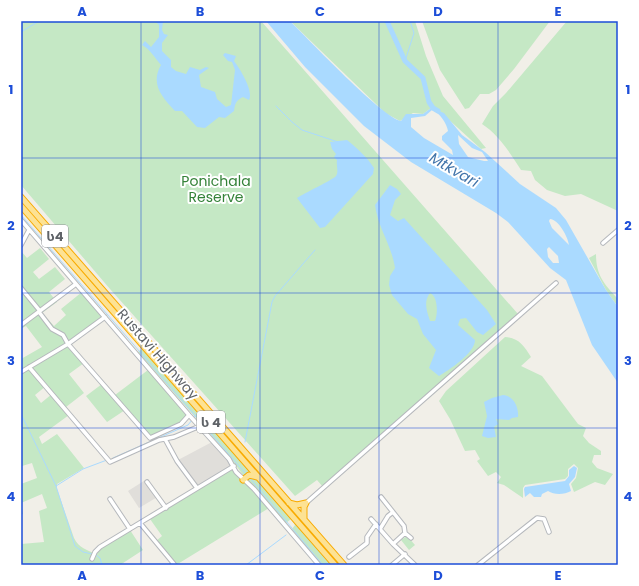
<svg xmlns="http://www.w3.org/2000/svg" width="639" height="586" viewBox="0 0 639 586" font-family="Poppins,'Noto Sans Georgian',sans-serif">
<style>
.industrial{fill:#e0deda}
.green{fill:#c5e8c5}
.water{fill:#aadaff;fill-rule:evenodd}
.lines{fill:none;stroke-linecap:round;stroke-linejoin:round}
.stream{stroke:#aadaff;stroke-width:1}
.river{stroke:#aadaff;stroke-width:5}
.minor-casing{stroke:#b5b8bc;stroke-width:5.5}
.highway-casing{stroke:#f9ab00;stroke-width:7}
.minor{stroke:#fff;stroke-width:3.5}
.highway{stroke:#fde293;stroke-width:5}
.grid{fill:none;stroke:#1d4ed8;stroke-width:1;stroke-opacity:0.55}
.labels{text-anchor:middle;stroke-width:4;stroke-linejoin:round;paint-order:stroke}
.shield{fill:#fff;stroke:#8f9295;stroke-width:1}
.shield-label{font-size:13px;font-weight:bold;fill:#5f6368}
.park-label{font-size:14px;fill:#348238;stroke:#fff}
.street-label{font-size:14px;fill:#5f6368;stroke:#fff}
.water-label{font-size:15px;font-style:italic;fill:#4174aa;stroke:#fff}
.neatline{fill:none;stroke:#1d4ed8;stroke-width:1.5}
.grid-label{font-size:13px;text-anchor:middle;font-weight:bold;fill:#1d4ed8}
</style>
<rect width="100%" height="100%" fill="#f1efe8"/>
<path class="industrial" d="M 212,442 L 227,458 L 231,466 L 197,487 L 178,460 Z
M 147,479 L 159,496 L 139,508 L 128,491 Z"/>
<path class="green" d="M 21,21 L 261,21 L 518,314 L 323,487 L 317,480 L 295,496 L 110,289 L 21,185 Z
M 290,21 L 415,21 L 426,56 L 443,96 L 486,148 L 481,149 L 436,108 L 431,108 L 423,114 L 413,113 L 400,121 L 385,113 L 379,107 Z
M 422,21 L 550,21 L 514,69 L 496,90 L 489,94 L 480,94 L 469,108 L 465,109 L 440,70 Z
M 567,21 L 618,21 L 618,211 L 581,194 L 565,196 L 547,190 L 535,180 L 531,171 L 521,170 C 510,153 499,135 482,124 L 493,106 L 506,93 Z
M 40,248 L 49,259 L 33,272 L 39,279 L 55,267 L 65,279 L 49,292 L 57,302 L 42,313 L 54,326 L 66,315 L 61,309 L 82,292 L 102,314 L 101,318 L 67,344 L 21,370 L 21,359 L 42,347 L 26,326 L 21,329 L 21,251 L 27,258 Z
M 596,254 C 596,275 604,284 618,299 L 618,307 L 606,290 L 589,258 Z
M 505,337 C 519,338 524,346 531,357 L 521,366 L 542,376 L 578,424 L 586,428 L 583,436 L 589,443 L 601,451 L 601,455 L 594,455 L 592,462 L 597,468 L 613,474 L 605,485 L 595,482 L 574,492 L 571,484 L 576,478 L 578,468 L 574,464 L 568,469 L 568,476 L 565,479 L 525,485 L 523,488 L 523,498 L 504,485 L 497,483 L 501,477 L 496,472 L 488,476 L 477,461 L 480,459 L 475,450 L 465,451 L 450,419 L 439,401 L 446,391 Z
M 68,345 L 84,363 L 69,374 L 84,393 L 66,407 L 32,368 Z
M 143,348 L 332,565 L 321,565 L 292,529 L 295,525 L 291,519 L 286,523 C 268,502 245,481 231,458 L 138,352 Z
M 30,369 L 46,386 L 35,395 L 41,403 L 52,394 L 69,415 L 39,437 L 42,444 L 57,434 L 84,468 L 57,484 L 57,489 L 74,538 C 79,548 87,550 96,554 L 102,547 L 130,530 L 143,550 L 120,565 L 21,565 L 21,544 L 44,542 L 39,511 L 47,508 L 42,494 L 21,503 L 23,514 L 21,515 L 21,484 L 37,478 L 32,463 L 22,466 L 21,464 L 21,373 Z
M 148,370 L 187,416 L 182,422 L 153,436 L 149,435 L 115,395 Z
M 102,384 L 125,410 L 107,422 L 86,396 Z
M 233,468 L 234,473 L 253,490 L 269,508 L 176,565 L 156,541 L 162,536 L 150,519 Z
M 407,536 L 415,545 L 409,550 L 401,540 Z"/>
<path class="water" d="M 155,21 L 163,21 L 162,30 L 164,34 L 168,35 L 162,43 L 162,51 L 171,60 L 171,67 L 176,71 L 186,74 L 190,67 L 200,70 L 206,67 L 209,68 L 199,75 L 201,87 L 215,92 L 217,99 L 226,107 L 231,105 L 235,70 L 232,62 L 228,61 L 223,55 L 225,53 L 236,56 L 234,61 C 240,69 254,91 249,100 L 243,97 C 236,100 235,104 234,111 L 225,118 L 219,117 L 205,128 L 197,127 L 182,111 L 175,111 C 162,97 150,84 161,65 C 154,57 151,50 142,45 L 145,41 L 151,47 L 159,37 L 159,25 Z
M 266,21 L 290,21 C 307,38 384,119 401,121 L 406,114 L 423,114 L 431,108 L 444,113 L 462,135 L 485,152 L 520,184 L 556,208 L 566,220 L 606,290 L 618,307 L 618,383 L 592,345 L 566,280 L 550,268 L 508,222 L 496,213 L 411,162 L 364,126 L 305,67 ZM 432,110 C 440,113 447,124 448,131 L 442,136 L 442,140 L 452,150 L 453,155 L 424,138 L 411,127 L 411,118 L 425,116 ZM 458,135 L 472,148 L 482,152 L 488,161 L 484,161 L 468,157 L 459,144 ZM 550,219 C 559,220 568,237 569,245 L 552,228 L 549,221 ZM 549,247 L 558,256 L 559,263 L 553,263 L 548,257 L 547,249 Z
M 347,140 C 357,148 367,157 374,168 L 373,174 L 325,227 L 320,228 L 297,198 C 303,194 334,179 336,176 C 339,171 336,166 337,160 L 334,157 L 336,154 L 332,149 L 330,142 Z
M 390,185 L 397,189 L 401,194 L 395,200 L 390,215 L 398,221 L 404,218 L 487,310 L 496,324 L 483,335 L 477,332 L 466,318 L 460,319 L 458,325 L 475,340 C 475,353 449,370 439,376 L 429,368 L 436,350 L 423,334 L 417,319 L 408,314 L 392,295 L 389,285 L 390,276 L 395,268 C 392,246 378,228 375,205 ZM 430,293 C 438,296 438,314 435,321 L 430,321 C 427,311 423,302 430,293 Z
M 503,395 C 514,396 519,408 518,417 L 512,418 L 509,420 L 496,419 L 498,424 L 494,427 L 496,437 L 488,438 L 482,436 L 487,416 L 484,402 L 492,398 Z
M 574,466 L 577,468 L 575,477 L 569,484 L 571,491 C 564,495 554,495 548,491 L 542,494 L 541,497 L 534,497 L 530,493 L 525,497 L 524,489 L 525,487 L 565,481 L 569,476 L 569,470 Z"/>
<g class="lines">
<path class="stream" d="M 21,32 L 39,21
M 405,61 L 414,33 L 410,21
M 276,106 L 292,122 L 302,130 L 338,142
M 21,215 L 246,474
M 21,414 L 56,486 L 83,469 L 107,460
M 245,442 L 272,302 L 275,296 L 315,250
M 113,458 L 188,425 L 196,415
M 250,478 L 323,565
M 56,486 L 75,546 L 83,552 L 92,554
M 96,555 L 100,558 L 102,565
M 246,565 L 286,535"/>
<path class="river" d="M 387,21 L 405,61 L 423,78 L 429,102 L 433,108 L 438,111"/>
<g class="minor-casing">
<path id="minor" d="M 21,220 L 189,415 L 229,459 L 236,472 L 254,489 L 319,565
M 603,243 L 618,230
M 21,245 L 29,230
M 21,288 L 40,311
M 39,312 L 52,329 L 63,335 L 68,344 L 150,438 L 181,424 L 189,415
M 21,325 L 76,284
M 29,367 L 110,462 L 159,440 L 174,437 L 200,426
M 21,372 L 68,344 L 105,317
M 165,439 L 177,461 L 197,488
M 147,482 L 166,508
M 381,497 L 404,526 L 405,533
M 110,499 L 130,529
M 306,503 L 556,283
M 371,519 L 393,544
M 140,523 L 174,564 L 172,565
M 380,529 L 388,516 L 393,512
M 411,538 L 405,533 L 393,544 L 415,565
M 349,557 L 367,543 L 367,537 L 376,524
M 92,559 L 95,552 L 100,547 L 234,466
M 392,565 L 405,554
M 478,565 L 537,518 L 544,519 L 549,532"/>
</g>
<g class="highway-casing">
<path id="highway" d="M 21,197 L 344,565
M 21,206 L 335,565
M 243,480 L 249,475 L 257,477
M 289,503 L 297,505 L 306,503 L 304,507 L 304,518"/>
</g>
<use href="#minor" class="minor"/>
<use href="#highway" class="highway"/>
</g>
<path class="grid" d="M 141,21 L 141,565M 260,21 L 260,565M 379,21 L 379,565M 498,21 L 498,565M 21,158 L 618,158M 21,293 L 618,293M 21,428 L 618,428"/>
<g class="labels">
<g class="shield">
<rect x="42" y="225" width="26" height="22" rx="3"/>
<rect x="197" y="411" width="28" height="22" rx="3"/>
</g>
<g class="shield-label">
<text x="55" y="241">ს4</text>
<text x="211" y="427">ს 4</text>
</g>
<g class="park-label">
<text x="216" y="186">Ponichala<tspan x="216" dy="16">Reserve</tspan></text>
</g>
<g class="street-label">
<text transform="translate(158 354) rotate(49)" y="5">Rustavi Highway</text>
</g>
<g class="water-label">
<text transform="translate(454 170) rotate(30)" y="5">Mtkvari</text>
</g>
</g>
<rect width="639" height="586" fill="none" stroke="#ffffff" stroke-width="44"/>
<rect x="22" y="22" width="595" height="542" class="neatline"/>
<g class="grid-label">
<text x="82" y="16">A</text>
<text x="200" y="16">B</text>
<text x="320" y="16">C</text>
<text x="438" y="16">D</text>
<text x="558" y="16">E</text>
<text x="11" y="94">1</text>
<text x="628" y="94">1</text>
<text x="11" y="230">2</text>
<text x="628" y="230">2</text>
<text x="11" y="365">3</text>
<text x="628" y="365">3</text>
<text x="11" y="501">4</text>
<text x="628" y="501">4</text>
<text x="82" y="580">A</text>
<text x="200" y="580">B</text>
<text x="320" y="580">C</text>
<text x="438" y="580">D</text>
<text x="558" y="580">E</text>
</g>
</svg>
